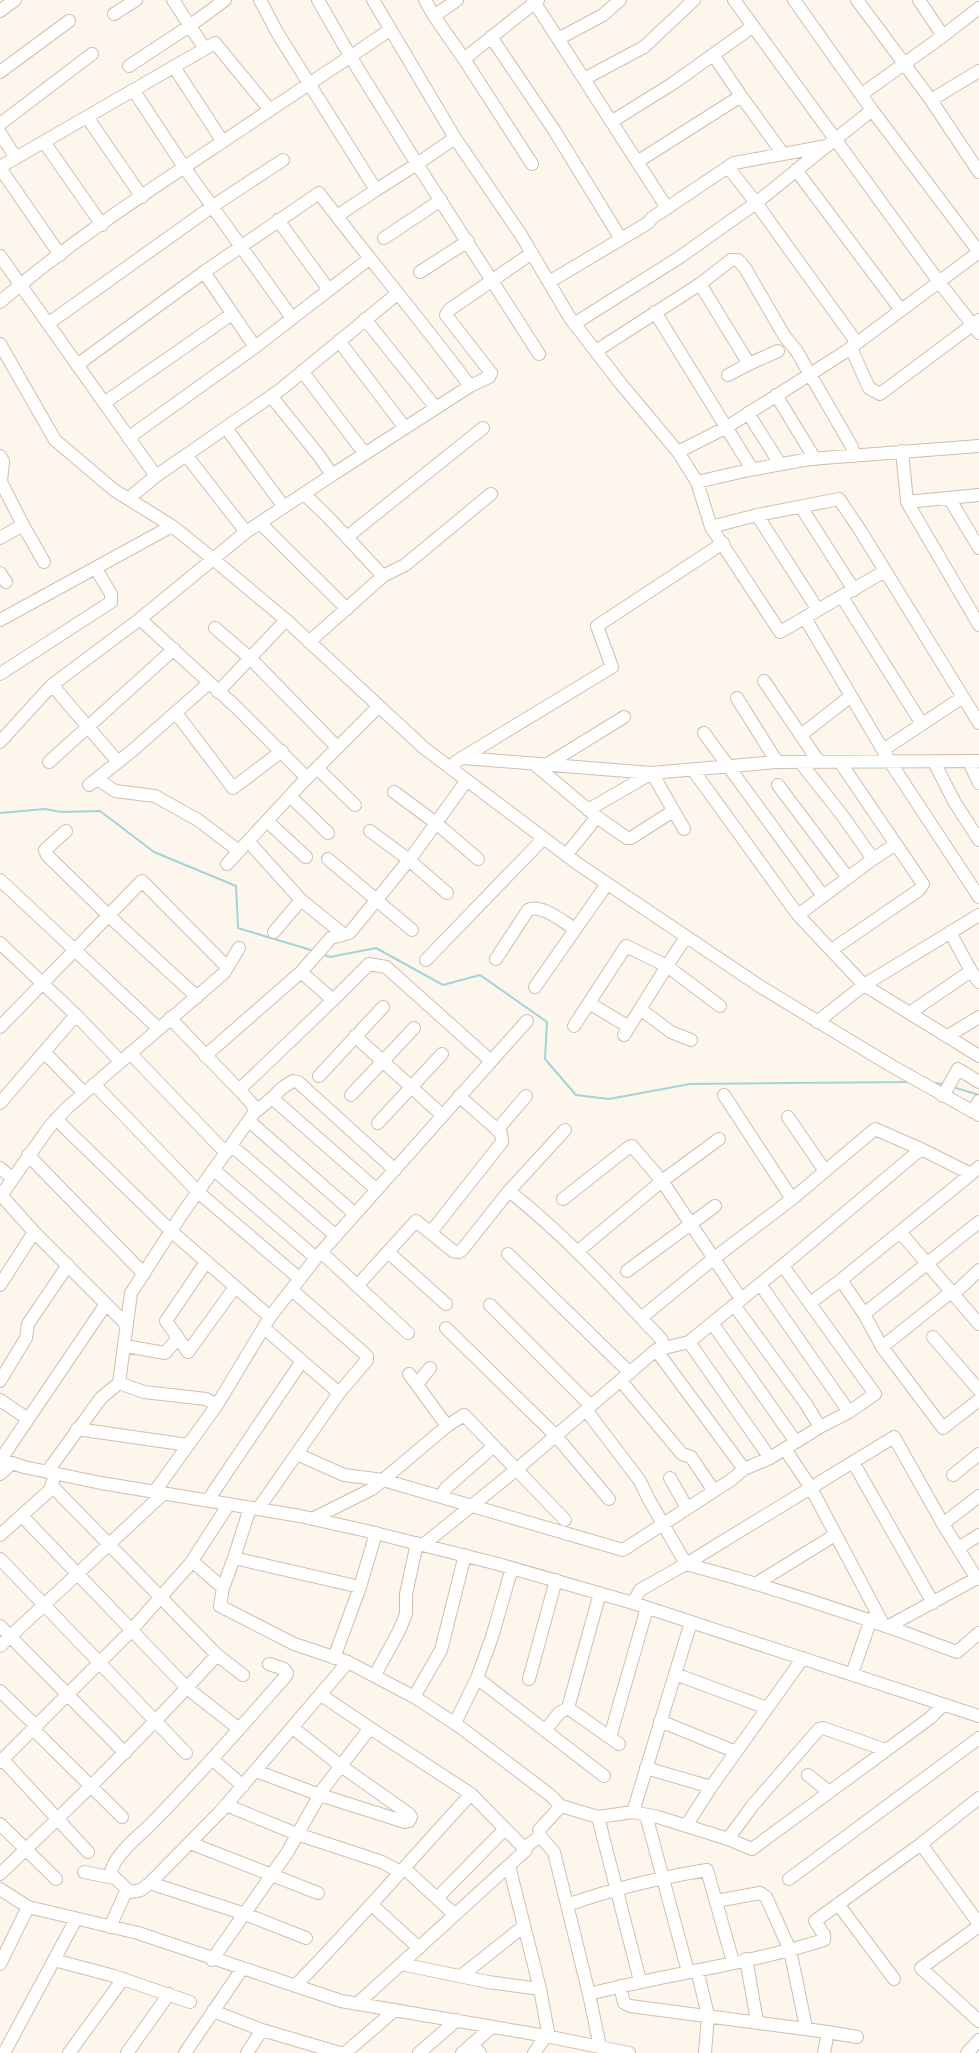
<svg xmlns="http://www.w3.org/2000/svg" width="979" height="2053" viewBox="0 0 979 2053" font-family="Raleway,sans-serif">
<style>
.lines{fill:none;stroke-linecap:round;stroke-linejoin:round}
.stream{stroke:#a5d3da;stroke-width:2}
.minor-casing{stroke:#d1beb0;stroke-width:14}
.minor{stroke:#fff;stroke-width:12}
</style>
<rect width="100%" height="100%" fill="#fdf6ec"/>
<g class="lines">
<path class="stream" d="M 0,813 L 45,809 L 61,812 L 100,811 L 154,852 L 236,886 L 238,928 L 314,951
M 322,954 L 330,957 L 376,948 L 443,985 L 480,975 L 547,1022 L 545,1059 L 576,1095 L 609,1099 L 690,1084 L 909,1082
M 933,1083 L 945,1084
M 953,1087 L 979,1095"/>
<g class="minor-casing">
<path id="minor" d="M 173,0 L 205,49
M 260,0 L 278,34 L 376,190 L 417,164 L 539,354
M 318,0 L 350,56 L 417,164 L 455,138 L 373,0
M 425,0 L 434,16 L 457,0
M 533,0 L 667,208
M 734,0 L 939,282 L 979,333
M 794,0 L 872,110 L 979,252
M 857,0 L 931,100 L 979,172
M 0,11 L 15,0
M 114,14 L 136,0
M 434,16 L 464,59
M 943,36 L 979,8
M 491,37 L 554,130 L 621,239
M 558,39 L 603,15 L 620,0
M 714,56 L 741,96
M 129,66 L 191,25 L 225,0
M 174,67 L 223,142
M 0,72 L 69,21
M 584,79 L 644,47 L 694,0
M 134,91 L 184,167 L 292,318
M 862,94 L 943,36 L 919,0
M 931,100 L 979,71
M 270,110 L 390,30
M 87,117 L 142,197
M 611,122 L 672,84 L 752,27
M 0,124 L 92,54
M 0,133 L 16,158
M 455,138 L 521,235 L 570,318 L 621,384 L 678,452 L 697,482 L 711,527
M 44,142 L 102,225
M 637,162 L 741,96 L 783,154
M 532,164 L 464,59 L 538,0
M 0,167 L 215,43 L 270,110 C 180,171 82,231 0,302
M 728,167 L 756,203 L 824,148
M 0,168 L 60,255
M 796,170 L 901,310
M 337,216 L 376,190
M 278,220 L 329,290
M 384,238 L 441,200
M 0,256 L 156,476 L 128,499
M 204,272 L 319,193 C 368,258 421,320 470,386 L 332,475
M 420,272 L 468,241
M 549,282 L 648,223 L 652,218 L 734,163 L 827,146 L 872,110
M 700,284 L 749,364 L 778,351
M 655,312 L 752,469
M 365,319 L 436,408
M 49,323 L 213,206 L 283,160
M 574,324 L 680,257 L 756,203 L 857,343
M 339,341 L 405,428
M 0,344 L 55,440 L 114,490 L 172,526 L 213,559 L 286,620 L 424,748 L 578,864 L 761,987 L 890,1065 L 979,1115
M 255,347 L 369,259
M 851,348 L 869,388 L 880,394 L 979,320
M 596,351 L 700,284 L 731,260 L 738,260 L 745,268 L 785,337 L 796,350 L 852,447 L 854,456
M 77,365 L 204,272 L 255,347 L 128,438
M 302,371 L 365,454
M 728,375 L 749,364
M 470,386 L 489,377 L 491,373 L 446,315 L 449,310 L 532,253
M 776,395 L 815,459
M 104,403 L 232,314
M 748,413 L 780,464
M 226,428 L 284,507
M 902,451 L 907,502 L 979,625
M 678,452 L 727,427 L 845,352 L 979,252
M 186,455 L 246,532
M 0,456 L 3,461 L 1,482 L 23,525 L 0,538
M 156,476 L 280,390 L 397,294
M 697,482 L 749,470 L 810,459 L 979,446
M 304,494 L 327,516 L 383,576 L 309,642
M 949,498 L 979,548
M 907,502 L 979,495
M 801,507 L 854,590
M 757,515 L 818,610
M 260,523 L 347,609
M 23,525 L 44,562
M 347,537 L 483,428
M 885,571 L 780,632 L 711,527 L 757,515 L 839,499 L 860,530 L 979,723
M 0,573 L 6,582
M 383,576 L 405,565 L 491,494
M 842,597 L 922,724
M 805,618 L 890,762 L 979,897
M 140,619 L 236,707 L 307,778
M 0,620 L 172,526
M 215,628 L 250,658 L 337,747
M 0,674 L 111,602 L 111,594 L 96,569
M 764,681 L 819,762
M 52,685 L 118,762
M 218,692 L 286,620
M 737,698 L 777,762
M 176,713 L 233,788 L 282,751
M 704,733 L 823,896
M 801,735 L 851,696
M 0,742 L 52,685 L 140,619 L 246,532 L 332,475 L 320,457 L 271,396
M 883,750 L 963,697
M 464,758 L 652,773 L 684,829
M 49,762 L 174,649
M 934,762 L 955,803 L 979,840
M 969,762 L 979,783
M 534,764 L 597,817 L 566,855
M 546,765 L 624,717
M 317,768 L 355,805
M 450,768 L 457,761 L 612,667 L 597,626 L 723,543
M 693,770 L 798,915 L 864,985 L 979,1056
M 97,779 L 115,791 L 155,796 L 198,820 L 239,851
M 89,785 L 133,750 L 209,683
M 778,785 L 848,878
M 394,792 L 436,823 L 478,859
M 290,796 L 328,833
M 588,810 L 652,773 L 777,762 L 979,761
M 597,817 L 627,838 L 631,838 L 673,811
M 267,821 L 306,857
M 66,831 L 45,850 L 47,855 L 109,916 L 197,997
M 370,831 L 409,860 L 447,893
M 248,841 L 301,900 L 343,934
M 328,859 L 412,930
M 873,859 L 896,844
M 227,864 L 301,784 L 379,706
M 0,880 L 158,1028
M 798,915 L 873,859 L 842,815 L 800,762
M 274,932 L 301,900
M 950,932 L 971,971
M 0,943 L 76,1015 L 0,1103
M 833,949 L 919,890 L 923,884 L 840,762
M 496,959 L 528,910 C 541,903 563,922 575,929
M 426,960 L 544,838
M 535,987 L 607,884
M 333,1000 L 369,964 L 386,967 L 491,1061
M 589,1003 L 629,1027
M 640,1009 L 671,1032 L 691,1040
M 911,1012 L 971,971 L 979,982
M 76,1015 L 120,1061
M 817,1022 L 864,985 L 979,915
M 574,1026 L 626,946 L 667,966 L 686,937
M 0,1027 L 142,881 L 227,967
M 624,1035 L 667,966 L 720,1006
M 355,1036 L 442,1115
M 948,1036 L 979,1017
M 44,1052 L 84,1093
M 130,1053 L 226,1153
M 205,1056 L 301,972 L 331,938 L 349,933 L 352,930 L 413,855 L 467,780
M 319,1076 L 383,1007
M 94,1084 L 198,1192 L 300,1279
M 239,1090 L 333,1000 L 301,972
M 351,1095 L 414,1028
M 724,1095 L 792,1199
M 943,1096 L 958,1069 L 979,1082
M 272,1098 L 282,1088 L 293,1081 L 298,1082 L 395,1170
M 973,1112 L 979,1101
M 254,1113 L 272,1098 L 377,1190
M 788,1117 L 825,1171
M 56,1119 L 171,1231 L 270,1317
M 249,1121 L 355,1214
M 378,1123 L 442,1054
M 497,1130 L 526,1096
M 232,1146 L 336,1236
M 28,1155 L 144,1274
M 0,1168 L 12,1178
M 214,1170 L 316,1258
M 971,1174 L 841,1280 L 864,1314 L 882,1347 L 943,1428 L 979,1400
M 509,1191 C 565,1235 613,1288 662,1340 L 662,1349
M 1,1195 L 34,1232 L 127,1325
M 0,1197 L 50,1126 L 68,1107 L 224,973 L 239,948
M 563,1199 L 629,1147 L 632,1146 L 662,1181 L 741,1299
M 431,1232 L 502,1142 L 501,1133 L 459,1096
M 900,1232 L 979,1324
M 321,1252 L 408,1333
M 388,1252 L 446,1304
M 577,1252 L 662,1181 L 719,1139
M 508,1254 L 630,1373
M 206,1262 L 166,1321 L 188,1352 L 235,1287
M 627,1271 L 715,1206
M 760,1284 L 849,1412
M 0,1285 L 34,1232
M 357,1286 L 416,1221 L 453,1251 L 459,1252 L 462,1250 L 509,1191 L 565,1130
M 292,1290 L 367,1356 L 367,1360 L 339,1393
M 953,1295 L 979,1270
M 810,1303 L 841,1280
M 490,1305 L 591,1406
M 734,1305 L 806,1404 L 820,1427
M 864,1314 L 979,1222
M 641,1318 L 713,1259 L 792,1199 L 875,1129 L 921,1149
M 712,1323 L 796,1442
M 446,1328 L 556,1436 L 609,1499
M 933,1337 L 979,1390
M 689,1342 L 770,1458
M 125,1346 L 165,1353 L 178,1338
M 882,1347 L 951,1292
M 656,1350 L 744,1469
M 409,1374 L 447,1426
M 0,1381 L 26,1338 L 28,1324 L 68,1265
M 621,1381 L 682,1454 L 691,1457 L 714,1491
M 119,1383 L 144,1392 L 206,1399 L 217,1405
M 417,1384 L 430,1368
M 0,1400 L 28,1419
M 586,1410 L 640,1481 L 648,1498 L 686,1564 L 640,1590 L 633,1603
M 77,1429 L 188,1445
M 785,1449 L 811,1488 L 883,1624
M 297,1454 L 344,1475 L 383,1480 L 447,1426 L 464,1415 L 565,1520
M 0,1459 L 24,1467 L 101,1483 L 300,1516 L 367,1531 L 498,1564 L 633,1603 L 979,1716
M 1,1459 L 106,1304
M 853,1462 L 933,1603
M 47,1472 L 101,1398 L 119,1383 L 131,1293 L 182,1214 L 254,1113 L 253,1105 L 242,1093 L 170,1018
M 0,1474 L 12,1463
M 953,1475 L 979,1454
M 670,1478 L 687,1508
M 52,1486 L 217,1655 L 243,1675
M 155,1491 L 217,1405 L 270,1317 L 316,1258 L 527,1021
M 441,1497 L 446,1488 L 494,1446
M 208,1500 L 302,1361 L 264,1328
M 250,1508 L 234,1558 L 360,1587 L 376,1533
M 258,1509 L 339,1393 L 302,1361
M 22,1516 L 187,1688 L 239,1729
M 312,1519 L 372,1489 L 383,1480 L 623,1550 L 731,1480 L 744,1469 L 770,1458 L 820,1427 L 849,1412 L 875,1394 L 783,1266
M 943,1524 L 979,1496
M 0,1535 L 50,1490 L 53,1481
M 423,1545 L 517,1469 L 656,1350 L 689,1342 L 793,1257 L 921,1149 L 971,1174 L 979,1167
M 958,1548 L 979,1535
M 0,1559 L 186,1753
M 192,1561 L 223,1588 L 220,1606 L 294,1644 L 348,1662 L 416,1698 L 460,1727 L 550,1795 L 561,1806 L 539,1830 L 540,1836
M 686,1564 L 894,1437 L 943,1524 L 977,1579
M 686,1564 C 779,1589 867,1618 957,1652 L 979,1633
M 757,1583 L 835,1535
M 223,1588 L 234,1558
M 600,1593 L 568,1708 L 619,1744
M 0,1626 L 125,1753
M 889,1626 L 979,1577
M 0,1646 L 164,1493
M 334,1658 L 360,1587
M 269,1664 L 284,1669 L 287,1673 L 285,1677 C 240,1728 195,1780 147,1828 C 136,1838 111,1859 111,1874 L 130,1892 L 141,1890 L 150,1883 L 245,1914 L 306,1938
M 675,1674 L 767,1708
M 852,1674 L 871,1619
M 375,1675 L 399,1631 L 406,1614 L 406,1594 L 417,1543
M 477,1678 L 604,1776
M 529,1679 L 556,1580
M 0,1691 L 37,1727
M 414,1697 L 441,1650 L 465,1555
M 660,1721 L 736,1752
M 455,1723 L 477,1678 L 492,1637 L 512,1568
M 34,1730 L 122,1817
M 545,1731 L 559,1713 L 568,1708
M 610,1737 L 647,1608
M 212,1759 L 243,1786
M 3,1760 L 88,1852
M 0,1762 L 127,1635 L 190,1564 L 229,1504
M 646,1768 L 711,1787 L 686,1826
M 256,1771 L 320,1795 L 405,1822 L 409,1821 L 411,1817 L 409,1814 L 341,1766 L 293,1728
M 808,1775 L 828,1791
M 711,1787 L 803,1658
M 226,1805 L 297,1834 L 382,1862 L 400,1872
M 561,1806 L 598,1817 L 640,1981
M 633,1812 L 691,1622
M 646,1815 L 688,1972
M 598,1817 L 633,1812 L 658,1817 L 728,1839 L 753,1805 L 819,1729 L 823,1728 L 886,1750
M 0,1824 L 56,1879
M 728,1839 L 752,1849 L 930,1718 L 943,1705
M 190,1843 L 318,1893
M 921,1844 L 979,1924
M 524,1848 L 540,1836 L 554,1852 L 589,1994 L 600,2047
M 509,1866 L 540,1989 L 549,2037
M 404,1868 L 455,1915
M 84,1872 L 114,1878
M 0,1874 C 75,1803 148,1731 217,1655
M 789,1879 L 979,1738
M 150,1883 L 220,1812 L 348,1662
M 0,1889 L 28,1907 L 138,1933 L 341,2001 L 546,2036 L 629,2053
M 437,1898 L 505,1829
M 716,1901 L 760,1893 L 766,1897 L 790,1950 L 806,2027
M 838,1904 L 894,1979
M 372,1905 L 419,1948
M 567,1905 C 615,1888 657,1878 707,1870 L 733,1962
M 76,1919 L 54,1960 L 114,1976 L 190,2002
M 979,1926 L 921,1968 L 979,2021
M 110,1927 L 127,1889
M 746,1959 L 757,2021
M 212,1960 L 287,1853 L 323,1789 L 370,1728 L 321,1695
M 0,1964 L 28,1907
M 401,1964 L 488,1982 L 540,1989
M 697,1970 L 708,2015 L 705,2053
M 461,1976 L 524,1926
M 295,1986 C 356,1924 412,1858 471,1794
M 620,1986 L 624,2003 L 630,2006 L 828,2032 L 824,2053
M 589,1994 C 667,1974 748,1964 824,1940 L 824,1935 L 815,1921 L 921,1844 L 979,1798
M 357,2004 L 526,1850 L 471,1794 L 370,1728
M 213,2011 L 262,2030 L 340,2053
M 828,2032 L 857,2037
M 472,2044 L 480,2053
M 4,2053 L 54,1960
M 69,2053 L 123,1979
M 127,2053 L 169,1994
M 185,2053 L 242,1969
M 247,2053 L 262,2030
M 345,2053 L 395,2010
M 419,2053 L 457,2020
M 462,2053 L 492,2027
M 534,2053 L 546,2036
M 967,2053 L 979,2040"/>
</g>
<use href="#minor" class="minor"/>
</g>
</svg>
